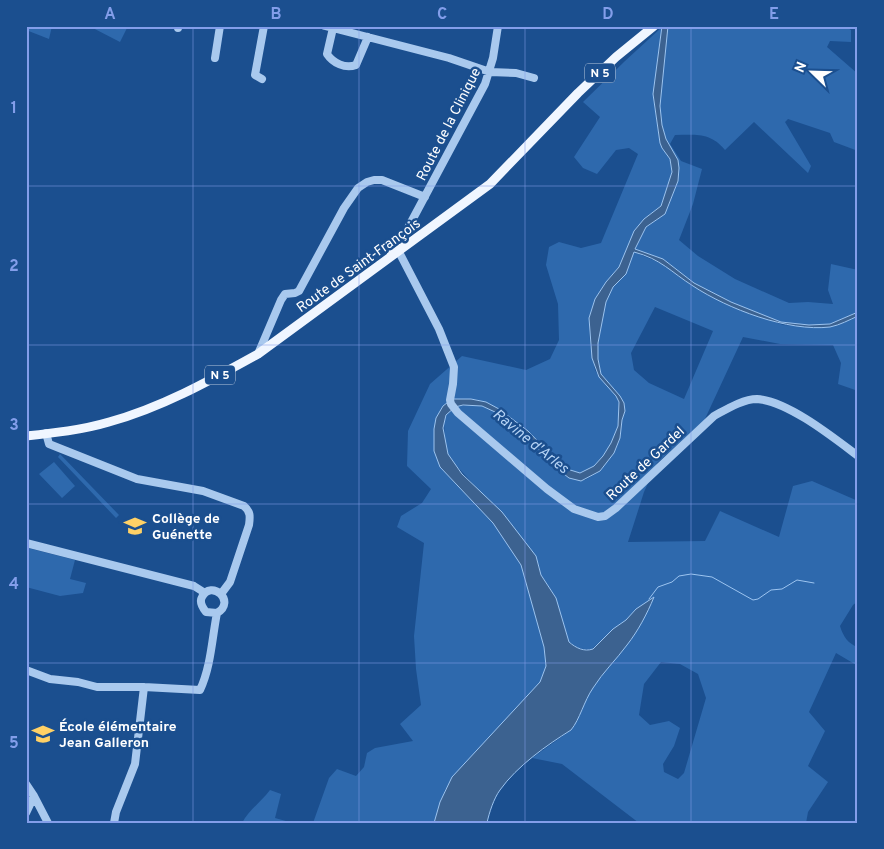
<svg xmlns="http://www.w3.org/2000/svg" width="884" height="849" viewBox="0 0 884 849" font-family="Overpass,sans-serif">
<style>
.green{fill:#2e69ad;fill-rule:evenodd}
.water{fill:#3c6290;stroke:#9cc4f0}
.lines{fill:none;stroke-linecap:round;stroke-linejoin:round}
.stream{stroke:#9cc4f0;stroke-width:1}
.minor{stroke:#a9c9ee;stroke-width:8}
.major{stroke:#f0f6ff;stroke-width:9}
.grid{fill:none;stroke:#839eea;stroke-width:1;stroke-opacity:0.55}
.labels{text-anchor:middle;stroke-width:5;stroke-linejoin:round;paint-order:stroke}
.shield{fill:#1b4f8f;stroke:#bbcadd;stroke-width:1}
.shield-label{font-size:12px;font-weight:bold;fill:#fff}
.street-label{font-size:14px;fill:#fff;stroke:#1b4f8f}
.poi-label{font-size:14px;font-weight:bold;fill:#fff;stroke:#1b4f8f;text-anchor:start}
.water-label{font-size:15px;font-style:italic;fill:#b5d3f5;stroke:#1b4f8f}
.neatline{fill:none;stroke:#839eea;stroke-width:2}
.grid-label{font-size:16px;text-anchor:middle;font-weight:bold;fill:#839eea}
</style>
<rect width="100%" height="100%" fill="#1b4f8f"/>
<path class="green" d="M 26,26 L 52,26 L 49,39 L 26,30 Z
M 89,26 L 128,26 L 120,42 Z
M 668,26 L 845,26 L 851,30 L 851,42 L 830,41 L 827,47 L 858,74 L 858,151 L 834,142 L 830,133 L 788,119 L 785,122 L 811,166 L 808,173 L 754,122 L 725,150 C 710,132 696,135 675,135 L 670,144 L 681,161 L 702,169 L 693,204 L 679,240 L 698,256 L 735,279 L 789,303 L 808,302 L 833,304 L 828,290 L 831,264 L 858,270 L 858,312 L 830,324 L 809,325 L 781,322 L 731,302 L 694,283 L 663,259 L 635,249 L 646,227 L 665,214 L 678,181 L 679,168 L 678,160 L 666,139 L 662,125 L 660,106 Z
M 662,27 L 653,96 L 660,143 L 670,160 L 672,172 L 669,183 L 661,206 L 644,219 L 619,267 L 606,282 L 595,299 L 589,318 L 590,342 L 595,370 L 599,377 L 615,394 L 619,402 L 618,426 L 611,443 L 603,456 L 594,466 L 580,473 L 571,471 L 556,460 L 532,435 L 499,409 L 478,400 L 471,399 L 452,399 L 443,406 L 440,467 L 493,523 L 521,565 L 544,647 L 546,666 L 540,682 L 445,790 L 434,823 L 313,823 L 329,778 L 337,769 L 356,776 L 364,767 L 367,753 L 375,748 L 413,741 L 400,724 L 421,705 L 416,669 L 414,636 L 424,543 L 397,527 L 401,516 L 422,503 L 431,489 L 407,466 L 408,431 L 430,384 L 462,356 L 526,370 L 550,359 L 559,340 L 558,304 L 546,265 L 549,247 L 559,242 L 581,248 L 601,243 L 638,154 L 629,148 L 616,150 L 597,174 L 583,168 L 574,157 L 600,117 L 583,102 L 625,61 Z
M 634,252 L 665,265 L 691,285 L 723,302 L 783,325 L 798,326 L 840,324 L 858,316 L 858,391 L 838,384 L 841,363 L 833,345 L 780,344 L 743,337 L 704,421 L 657,463 L 644,492 L 628,542 L 705,541 L 720,511 L 779,537 L 793,486 L 812,481 L 858,501 L 858,601 L 853,605 L 840,626 C 843,636 848,644 858,647 L 858,666 L 836,653 L 809,712 L 825,731 L 808,766 L 828,782 L 808,812 L 806,823 L 639,823 L 562,764 L 532,758 L 571,730 C 580,719 584,701 592,689 C 608,664 629,646 643,620 L 636,609 L 626,620 L 613,629 L 591,650 L 578,648 L 569,642 L 555,596 L 541,575 L 539,565 L 531,550 L 500,510 L 485,497 L 454,463 L 448,454 L 445,442 L 444,422 L 448,412 L 458,406 L 472,405 L 482,406 L 495,412 L 510,426 L 526,436 L 550,462 L 569,478 L 585,480 L 600,471 L 616,449 L 620,438 L 622,420 L 625,411 L 624,403 L 620,396 L 601,374 L 598,359 L 598,343 L 606,302 L 613,287 L 626,274 ZM 655,307 L 713,331 L 684,399 L 649,383 L 634,370 L 631,353 ZM 661,662 L 680,664 L 698,674 L 706,698 L 684,773 L 678,779 L 664,772 L 663,764 L 674,746 L 680,728 L 669,721 L 650,725 L 639,715 L 644,684 Z
M 60,454 L 119,515 L 116,518 L 58,457 Z
M 54,462 L 75,486 L 62,498 L 39,474 Z
M 28,548 L 75,560 L 70,579 L 86,583 L 83,593 L 60,596 L 26,587 L 26,555 Z
M 270,790 L 281,794 L 275,818 L 293,823 L 242,823 C 249,810 261,802 270,790 Z"/>
<path class="water" d="M 662,26 L 668,26 L 660,106 L 662,125 L 666,139 L 678,160 L 679,168 L 678,181 L 665,214 L 646,227 L 635,249 L 663,259 L 694,283 L 731,302 L 781,322 L 809,325 L 830,324 L 858,312 L 858,316 C 849,320 840,325 830,327 C 788,332 728,309 693,286 C 671,272 661,259 634,252 L 626,274 L 613,287 L 606,302 L 598,343 L 598,359 L 601,374 L 620,396 L 624,403 L 625,411 L 622,420 L 620,438 L 614,453 L 600,471 L 581,481 L 569,478 L 555,467 L 526,436 L 510,426 L 495,412 L 482,406 L 463,405 L 455,407 L 446,415 L 443,428 L 448,454 L 462,474 L 502,512 L 536,556 L 541,575 L 556,598 L 569,642 C 576,648 584,652 593,649 L 613,629 L 626,620 L 636,609 L 654,597 C 647,614 638,631 627,645 C 616,660 603,672 593,688 C 584,701 580,719 571,730 C 547,745 517,766 500,790 C 494,798 489,813 487,823 L 434,823 L 440,802 L 452,777 L 540,682 L 546,666 L 544,647 L 521,565 L 493,523 L 440,467 L 434,451 L 434,429 L 436,418 L 443,406 L 452,399 L 471,399 L 486,402 L 499,409 L 528,431 L 556,460 L 567,469 L 580,473 L 594,466 L 603,456 L 611,443 L 618,426 L 619,402 L 616,396 L 599,377 L 592,358 L 589,318 L 595,299 L 606,282 L 619,267 L 634,231 L 644,219 L 661,206 L 672,172 L 670,159 L 662,148 L 660,143 L 653,94 Z"/>
<g class="lines">
<path class="stream" d="M 649,599 L 658,587 L 672,582 L 679,576 L 691,574 L 712,577 L 753,600 L 758,599 L 771,590 L 782,589 L 797,580 L 814,583"/>
<path class="minor" d="M 325,26 L 449,58 L 490,72 L 516,73 L 534,78
M 178,28 L 178,26
M 333,28 L 327,54 C 333,63 345,69 356,65 L 368,37
M 215,58 L 220,26
M 262,79 L 255,75 L 264,26
M 401,241 L 485,84 L 493,58 L 498,26
M 399,252 L 439,329 L 454,367 L 453,384 L 450,400 L 451,404 L 458,413 L 547,489 L 574,509 L 598,517 L 605,516 L 616,508 L 714,416 C 727,409 743,399 757,399 C 788,401 834,438 858,456
M 258,354 L 281,300 L 285,294 L 295,293 L 299,291 L 344,208 L 358,188 L 367,182 L 374,180 L 382,180 L 425,197
M 46,433 L 49,444 L 137,479 L 203,491 L 244,506 C 251,512 250,517 249,525 L 230,582 L 221,594
M 26,543 L 194,586 L 205,593
M 26,670 L 50,679 L 78,682 L 97,687 L 144,687 L 200,690 C 211,667 212,638 217,613 C 237,601 211,579 202,597 C 199,602 202,607 206,612 L 217,613
M 26,784 L 34,796 L 26,813
M 34,796 L 48,823
M 114,823 L 116,812 L 135,764 L 144,687"/>
<path class="major" d="M 390,257 L 403,236
M 26,436 C 54,433 82,430 109,422 C 161,408 211,380 258,354 L 490,184 L 578,93 L 616,57 L 654,26"/>
</g>
<path class="grid" d="M 193,26 L 193,823M 359,26 L 359,823M 525,26 L 525,823M 691,26 L 691,823M 26,186 L 858,186M 26,345 L 858,345M 26,504 L 858,504M 26,663 L 858,663"/>
<defs>
<g id="school-bare" transform="scale(1.725)"><path d="M0-5L7-2L0 1L-7-2ZM-4 1L0 2.5L4 1V4Q0 6-4 4Z" fill="#ffd166" stroke="#1b4f8f" stroke-width="2.5" paint-order="stroke"/></g>
</defs>
<g fill-rule="evenodd">
<use href="#school-bare" x="135" y="526"/>
<use href="#school-bare" x="43" y="734"/>
</g>
<g class="labels">
<g class="shield">
<rect x="585" y="63.5" width="30" height="19" rx="4"/>
<rect x="205" y="365.5" width="30" height="19" rx="4"/>
</g>
<g class="shield-label">
<text x="600" y="77">N 5</text>
<text x="220" y="379">N 5</text>
</g>
<g class="street-label">
<text transform="translate(448 124) rotate(-63)" y="5">Route de la Clinique</text>
<text transform="translate(358 265) rotate(-36)" y="5">Route de Saint-François</text>
<text transform="translate(645 463) rotate(-43)" y="5">Route de Gardel</text>
</g>
<g class="poi-label">
<text x="152" y="523">Collège de<tspan x="152" dy="16">Guénette</tspan></text>
<text x="59" y="731">École élémentaire<tspan x="59" dy="16">Jean Galleron</tspan></text>
</g>
<g class="water-label">
<text transform="translate(531 441) rotate(39)" y="5">Ravine d'Arles</text>
</g>
</g>
<rect width="884" height="849" fill="none" stroke="#1b4f8f" stroke-width="55"/>
<g transform="translate(812 72) rotate(293)" stroke="#1b4f8f" stroke-width="4" paint-order="stroke">
<path d="M0-4L9 19L0 12L-9 19Z" fill="#ffffff"/>
<text y="-8" font-size="14" font-weight="bold" text-anchor="middle" fill="#ffffff">N</text>
</g>
<rect x="28" y="28" width="828" height="794" class="neatline"/>
<g class="grid-label">
<text x="110" y="19">A</text>
<text x="276" y="19">B</text>
<text x="442" y="19">C</text>
<text x="608" y="19">D</text>
<text x="774" y="19">E</text>
<text x="14" y="113">1</text>
<text x="14" y="271">2</text>
<text x="14" y="430">3</text>
<text x="14" y="589">4</text>
<text x="14" y="748">5</text>
</g>
</svg>
